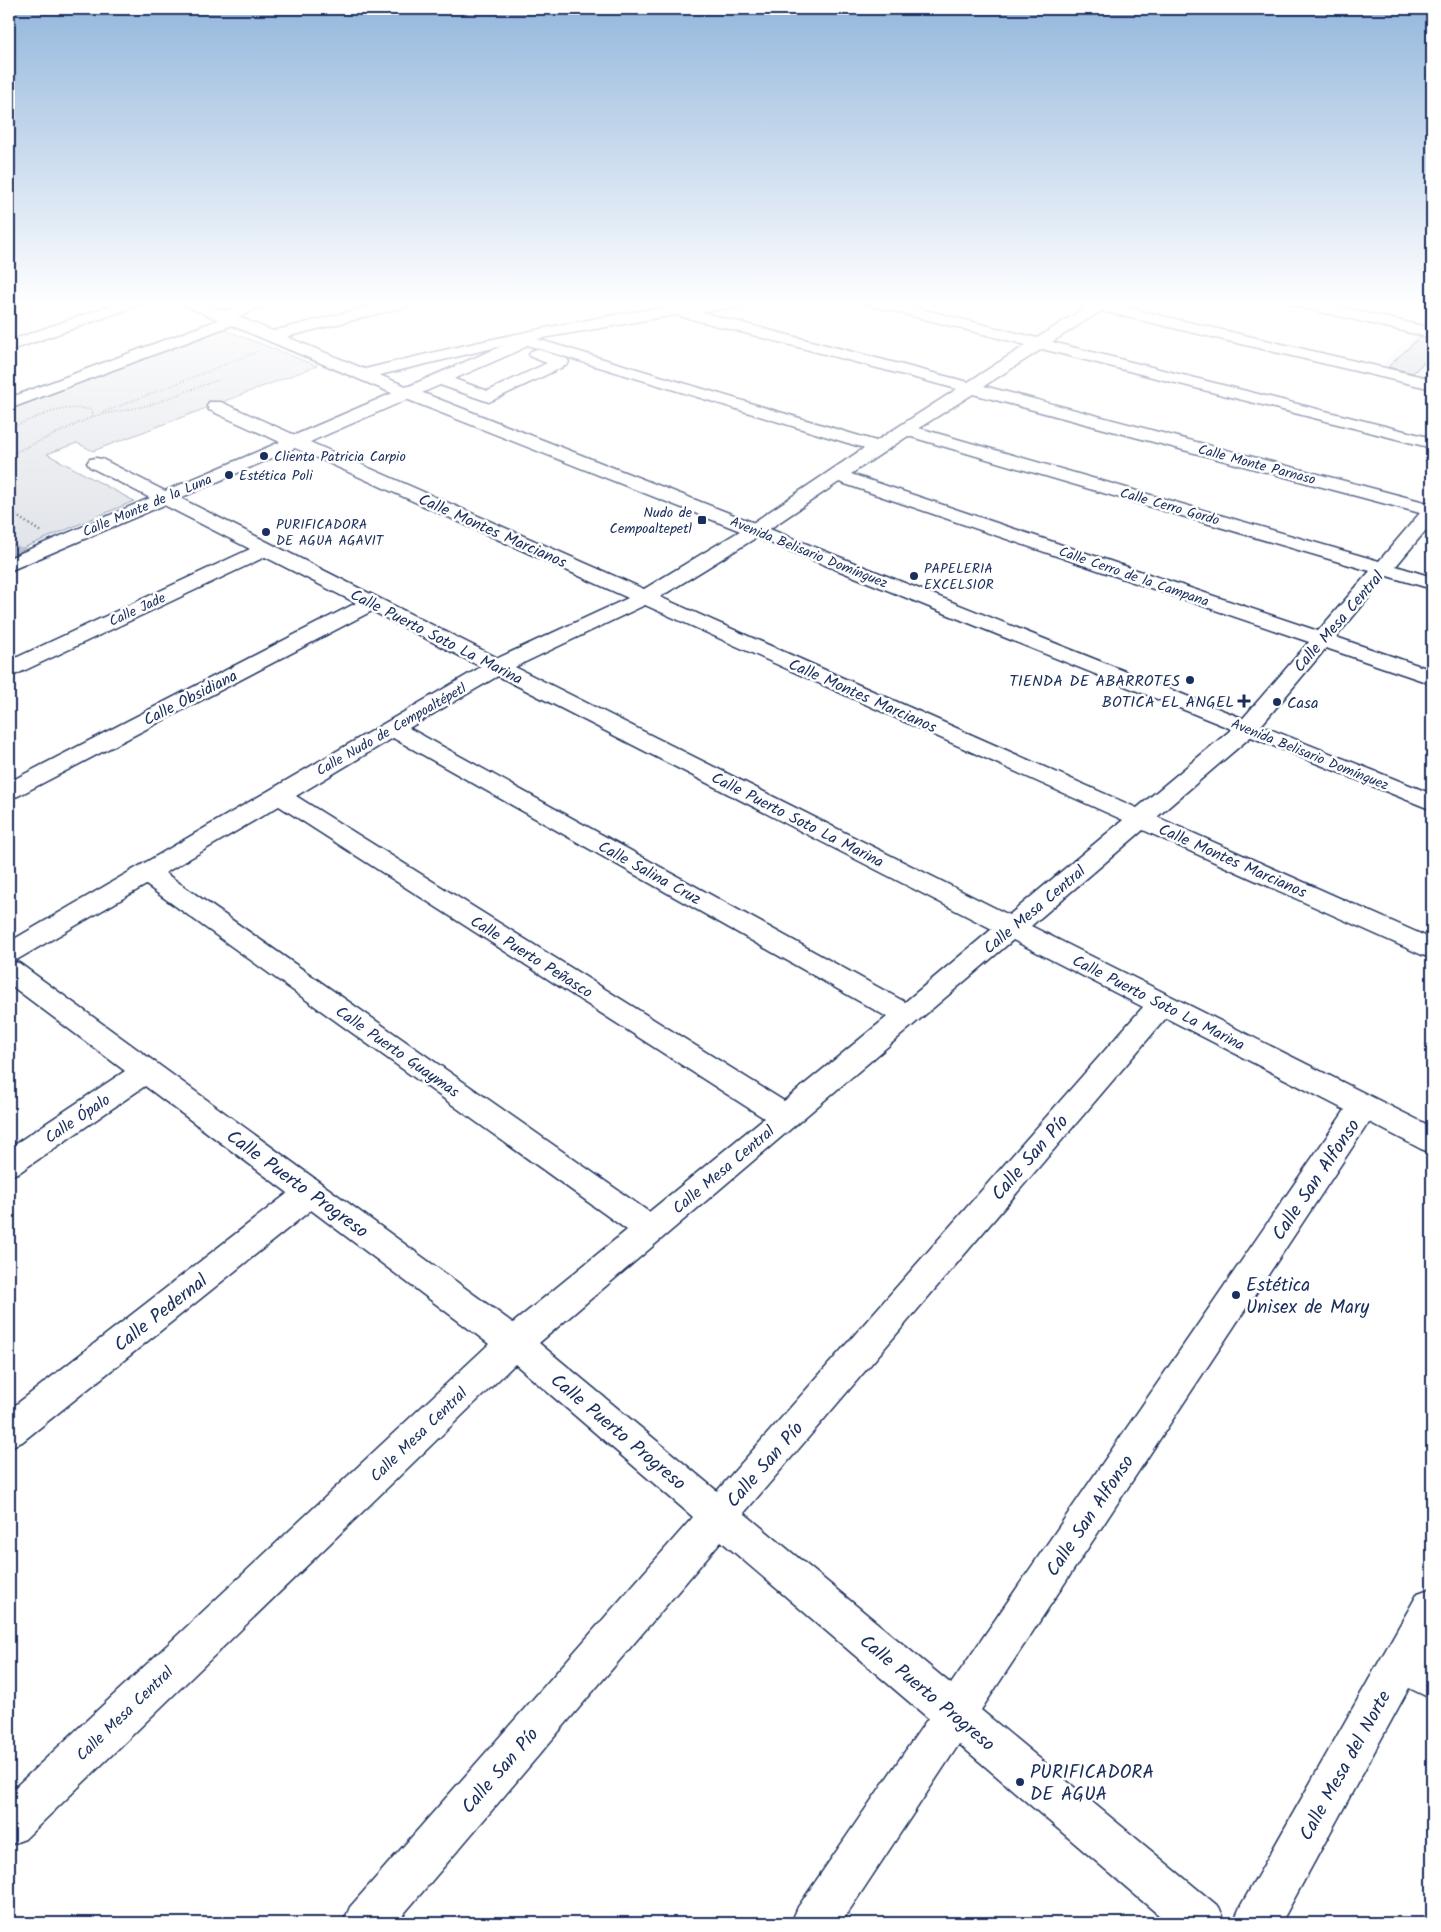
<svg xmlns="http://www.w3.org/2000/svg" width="1441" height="1932" viewBox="0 0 1441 1932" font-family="Kalam,sans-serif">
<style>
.built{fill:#eff0f4}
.green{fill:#dee1e7;stroke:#7c88a2}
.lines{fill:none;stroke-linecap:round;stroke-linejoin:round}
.canal{fill:#b5bbca;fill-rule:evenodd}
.building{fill:#caceda;stroke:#1b2f5e}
.minor-casing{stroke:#1b2f5e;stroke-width:3}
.major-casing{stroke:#1b2f5e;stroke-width:3}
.path-far1{stroke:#1b2f5e;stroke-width:2;stroke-dasharray:0.5 2.5;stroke-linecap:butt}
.path{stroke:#1b2f5e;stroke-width:2.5;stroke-dasharray:1 3;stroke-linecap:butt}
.minor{fill:#fff;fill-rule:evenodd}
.major{fill:#fff;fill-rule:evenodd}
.poi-dot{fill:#1b2f5e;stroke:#fff;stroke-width:2}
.labels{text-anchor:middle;stroke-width:5;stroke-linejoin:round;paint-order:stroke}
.far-poi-label{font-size:14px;fill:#1b2f5e;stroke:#fff;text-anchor:start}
.far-street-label{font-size:14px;fill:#1b2f5e;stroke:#fff}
.street-label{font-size:16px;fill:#1b2f5e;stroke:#fff}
.poi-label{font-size:16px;fill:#1b2f5e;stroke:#fff;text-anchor:end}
.near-street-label{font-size:19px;fill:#1b2f5e;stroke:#fff}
.near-poi-label{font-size:19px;fill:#1b2f5e;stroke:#fff;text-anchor:start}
</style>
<rect width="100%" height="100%" fill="#fff"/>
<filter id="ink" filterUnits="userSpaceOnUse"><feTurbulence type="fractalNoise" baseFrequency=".02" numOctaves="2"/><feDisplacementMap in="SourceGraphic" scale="10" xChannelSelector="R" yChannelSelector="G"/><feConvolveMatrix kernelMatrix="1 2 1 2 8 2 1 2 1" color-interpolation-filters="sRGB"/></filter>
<g filter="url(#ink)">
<path class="built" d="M 1413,335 L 1432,339 L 1432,379 L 1380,367 Z"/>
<path class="green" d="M 223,329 L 317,366 L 93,451 L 77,443 L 47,454 L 134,501 L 9,554 L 9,407 Z"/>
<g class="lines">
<path class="canal" d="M 9,542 L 28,550 L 30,554 L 28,558 L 21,560 L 9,555 Z"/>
</g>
<path class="building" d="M 1420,337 L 1432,340 L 1432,354 L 1413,373 L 1388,367 Z"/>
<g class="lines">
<g class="minor-casing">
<path id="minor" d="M 123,301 L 145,301 L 143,304 L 9,351 L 9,341 Z
M 250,301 L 271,301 L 269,304 L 238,317 L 241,320 L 238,323 L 9,409 L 9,398 L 218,320 L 215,317 L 218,314 Z
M 392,301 L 419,301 L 417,304 L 270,341 L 265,339 L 262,336 L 265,333 Z
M 712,301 L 762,301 L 755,305 L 700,312 L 968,382 L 1026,345 L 865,304 L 863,301 L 889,301 L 1037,338 L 1086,307 L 1081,306 L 1080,301 L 1113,301 L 1111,304 L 1432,379 L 1432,389 L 1101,311 L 1052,342 L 1432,438 L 1432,448 L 1042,349 L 984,386 L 1432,504 L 1432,523 L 1396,566 L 1432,577 L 1432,589 L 1387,576 L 1336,637 L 1432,670 L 1432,684 L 1326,648 L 1254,734 L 1157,817 L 1432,939 L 1432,958 L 1422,955 L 1143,830 L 1031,926 L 1432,1127 L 1432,1153 L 1421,1149 L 1369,1122 L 981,1710 L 1219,1907 L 1226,1923 L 1168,1923 L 959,1744 L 841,1923 L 791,1923 L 798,1907 L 928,1718 L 721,1541 L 396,1923 L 343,1923 L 350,1907 L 693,1517 L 515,1364 L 25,1839 L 9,1845 L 9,1793 L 489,1344 L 311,1210 L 22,1442 L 9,1447 L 9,1410 L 288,1193 L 145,1086 L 20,1172 L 9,1176 L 9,1148 L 125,1071 L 9,984 L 9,942 L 481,667 L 372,611 L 18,796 L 9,798 L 9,782 L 356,603 L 265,557 L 17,674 L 9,676 L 9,661 L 250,549 L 164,505 L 9,571 L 9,558 L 150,498 L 90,467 L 87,463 L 90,459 L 96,458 L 102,459 L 165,491 L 280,442 L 209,410 L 207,406 L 209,402 L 221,402 L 295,435 L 502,346 L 363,379 L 357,377 L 355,374 L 357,371 C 474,342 593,315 712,301 ZM 676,315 L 957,389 L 876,441 L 537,339 ZM 527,345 L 864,448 L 748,526 L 644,589 L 310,442 L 440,385 L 489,402 L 567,365 L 569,362 L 567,359 L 537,349 L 531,351 L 529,354 L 531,357 L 547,363 L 488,391 L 454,379 L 520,350 ZM 973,394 L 1420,513 L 1379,561 L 919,428 ZM 908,436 L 1370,571 L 1318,631 L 851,474 ZM 295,448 L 628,598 L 498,658 L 180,498 ZM 839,482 L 1309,642 L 1238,724 L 1137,808 L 660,597 L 762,534 ZM 645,605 L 1123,820 L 1009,915 L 515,667 ZM 498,676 L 992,929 L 905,1002 L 409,728 ZM 393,738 L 887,1017 L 784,1101 L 296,796 ZM 279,806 L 764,1118 L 649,1212 L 165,873 ZM 146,885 L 627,1230 L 513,1323 L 19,963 L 13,962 ZM 1013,940 L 1143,1007 L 717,1491 L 539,1343 ZM 1166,1018 L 1345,1110 L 951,1684 L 744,1513 Z
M 1285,301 L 1313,301 L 1432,328 L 1432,338 L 1292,305 Z
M 1432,1588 L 1432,1646 L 1429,1653 L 1432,1655 L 1432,1699 L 1409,1688 L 1281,1923 L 1233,1923 L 1240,1907 L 1418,1593 Z"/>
</g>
<g class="major-casing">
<path id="major" d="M 179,301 L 200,301 L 413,389 L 762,526 L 1432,794 L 1432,810 L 748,534 L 401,397 L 181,304 Z"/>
</g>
<path class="path-far1" d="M 100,415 L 150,405 L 220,379
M 92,417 L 259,351
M 9,428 C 36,418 63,403 92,410 L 92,417 L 9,455"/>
<path class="path" d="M 9,511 L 41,532"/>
<use href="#minor" class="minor"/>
<use href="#major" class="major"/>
</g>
</g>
<linearGradient id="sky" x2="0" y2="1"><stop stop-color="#93b7dc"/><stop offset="0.53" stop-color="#fff"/><stop offset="1" stop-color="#fff" stop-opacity="0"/></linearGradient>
<rect width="1441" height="572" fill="url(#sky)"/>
<g class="poi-dot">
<circle cx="264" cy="456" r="5"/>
<circle cx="229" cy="475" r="5"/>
<rect x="697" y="515" width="10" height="10" rx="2.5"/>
<circle cx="266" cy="532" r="5"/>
<circle cx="914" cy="576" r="5"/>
<circle cx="1190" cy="680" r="5"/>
<path d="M1241.5 693.5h5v5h5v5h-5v5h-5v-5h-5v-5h5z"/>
<circle cx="1277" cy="702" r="5"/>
<circle cx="1236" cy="1295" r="5"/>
<circle cx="1020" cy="1782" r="5"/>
</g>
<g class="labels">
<g class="far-poi-label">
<text x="274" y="461">Clienta Patricia Carpio</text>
<text x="239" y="480">Estética Poli</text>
<text x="692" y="517" text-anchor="end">Nudo de<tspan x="692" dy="16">Cempoaltepetl</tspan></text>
<text x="276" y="529">PURIFICADORA<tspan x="276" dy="16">DE AGUA AGAVIT</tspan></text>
<text x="924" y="573">PAPELERIA<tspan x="924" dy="16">EXCELSIOR</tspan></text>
</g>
<g class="far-street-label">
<text transform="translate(1257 464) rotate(15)" y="5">Calle Monte Parnaso</text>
<text transform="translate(147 505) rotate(-23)" y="5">Calle Monte de la Luna</text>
<text transform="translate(1170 506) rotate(16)" y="5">Calle Cerro Gordo</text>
<text transform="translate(809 552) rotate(22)" y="5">Avenida Belisario Domínguez</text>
<text transform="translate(1134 576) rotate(19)" y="5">Calle Cerro de la Campana</text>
<text transform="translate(137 609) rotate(-25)" y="5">Calle Jade</text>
<text transform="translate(391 729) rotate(-30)" y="5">Calle Nudo de Cempoaltépetl</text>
<text transform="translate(1310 754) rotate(22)" y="5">Avenida Belisario Domínguez</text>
</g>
<g class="street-label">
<text transform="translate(493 530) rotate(24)" y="6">Calle Montes Marcianos</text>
<text transform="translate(1338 621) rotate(-49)" y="6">Calle Mesa Central</text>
<text transform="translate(437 636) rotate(27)" y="6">Calle Puerto Soto La Marina</text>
<text transform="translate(863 695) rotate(24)" y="6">Calle Montes Marcianos</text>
<text transform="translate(190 697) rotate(-27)" y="6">Calle Obsidiana</text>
<text transform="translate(798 819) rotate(27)" y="6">Calle Puerto Soto La Marina</text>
<text transform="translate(1233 860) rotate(24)" y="6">Calle Montes Marcianos</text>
<text transform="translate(650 872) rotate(29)" y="6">Calle Salina Cruz</text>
<text transform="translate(1034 909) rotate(-40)" y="6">Calle Mesa Central</text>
<text transform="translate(532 956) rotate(32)" y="6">Calle Puerto Peñasco</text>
<text transform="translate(1159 1002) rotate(27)" y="6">Calle Puerto Soto La Marina</text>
<text transform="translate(398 1051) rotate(35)" y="6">Calle Puerto Guaymas</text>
<text transform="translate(77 1118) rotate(-34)" y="6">Calle Ópalo</text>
<text transform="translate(723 1169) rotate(-40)" y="6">Calle Mesa Central</text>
<text transform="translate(418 1434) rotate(-44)" y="6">Calle Mesa Central</text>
<text transform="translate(124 1713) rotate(-44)" y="6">Calle Mesa Central</text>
</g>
<g class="poi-label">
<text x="1180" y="686">TIENDA DE ABARROTES</text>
<text x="1234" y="707">BOTICA EL ANGEL</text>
<text x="1287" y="708" text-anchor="start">Casa</text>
</g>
<g class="near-street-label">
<text transform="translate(1029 1157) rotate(-49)" y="7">Calle San Pío</text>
<text transform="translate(1315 1179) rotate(-56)" y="7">Calle San Alfonso</text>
<text transform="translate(298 1183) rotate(36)" y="7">Calle Puerto Progreso</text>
<text transform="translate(160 1312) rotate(-38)" y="7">Calle Pedernal</text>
<text transform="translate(619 1431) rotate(40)" y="7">Calle Puerto Progreso</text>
<text transform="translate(764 1464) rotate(-49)" y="7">Calle San Pío</text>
<text transform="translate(1089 1515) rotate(-56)" y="7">Calle San Alfonso</text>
<text transform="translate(928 1692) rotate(40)" y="7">Calle Puerto Progreso</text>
<text transform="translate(1344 1765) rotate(-61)" y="7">Calle Mesa del Norte</text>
<text transform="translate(499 1770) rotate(-49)" y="7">Calle San Pío</text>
</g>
<g class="near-poi-label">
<text x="1246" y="1291">Estética<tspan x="1246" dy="22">Unisex de Mary</tspan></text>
<text x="1030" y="1778">PURIFICADORA<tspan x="1030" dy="22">DE AGUA</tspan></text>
</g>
</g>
<rect width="1441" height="1932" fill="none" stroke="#fff" stroke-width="30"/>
<rect x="15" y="15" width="1411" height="1902" fill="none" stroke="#1b2f5e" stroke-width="2" filter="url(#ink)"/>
</svg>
